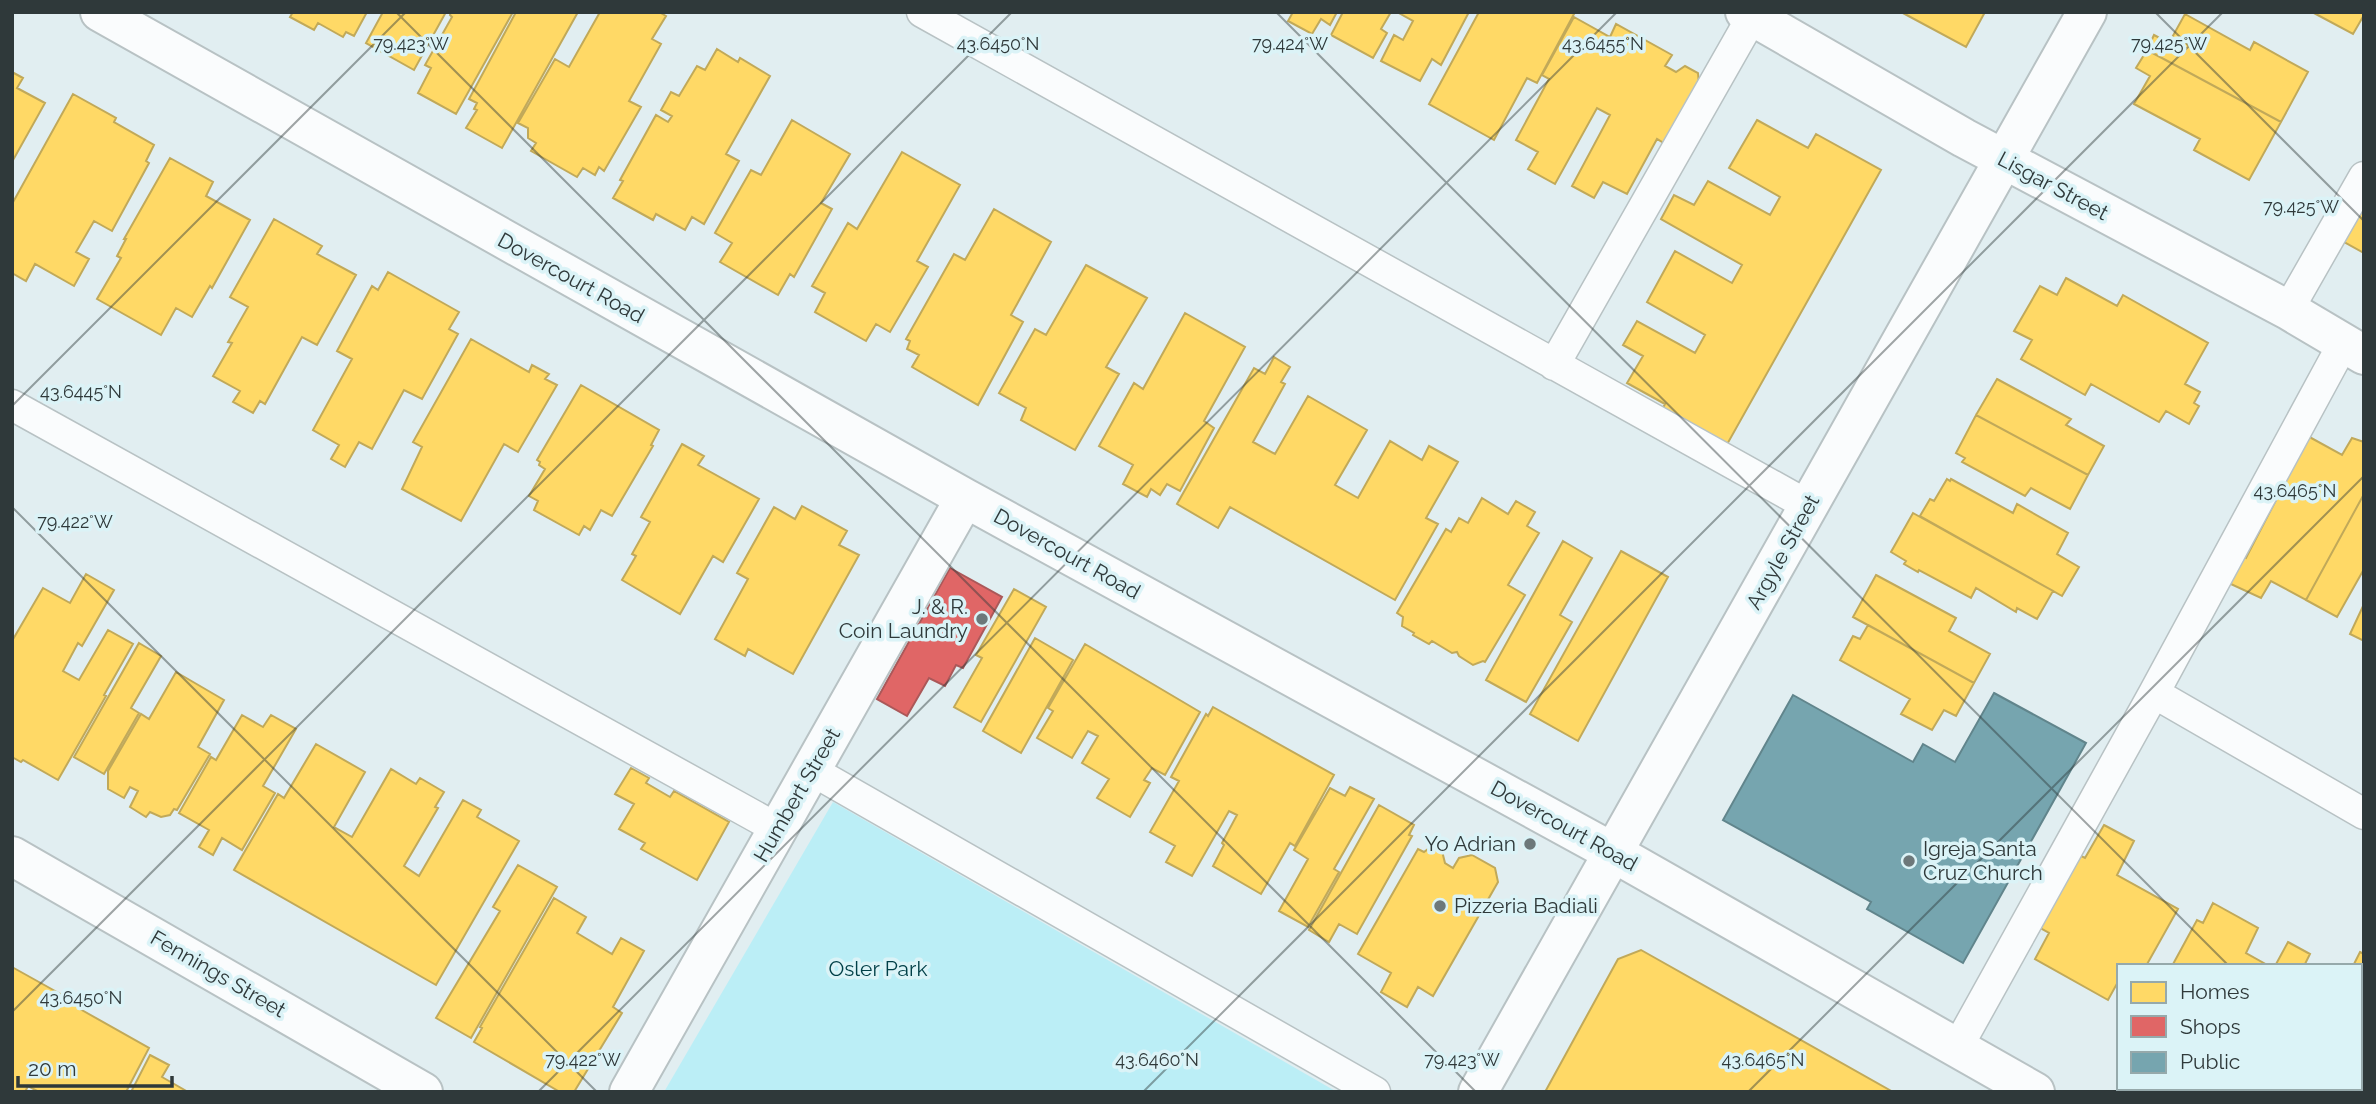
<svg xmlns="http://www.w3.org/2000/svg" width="2376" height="1104" viewBox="0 0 2376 1104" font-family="Raleway,sans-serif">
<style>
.green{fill:#bbeef6}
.homes{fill:#ffd966;stroke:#c1a959;stroke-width:2}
.shops{fill:#e06666;stroke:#ab5859;stroke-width:2}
.public{fill:#76a5af;stroke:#61858c;stroke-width:2}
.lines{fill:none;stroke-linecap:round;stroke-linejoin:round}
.lane-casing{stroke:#b8c2c4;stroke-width:33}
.street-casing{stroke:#b8c2c4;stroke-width:42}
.lane{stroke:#fafcfd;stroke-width:30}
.street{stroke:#fafcfd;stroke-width:38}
.ticks{fill:none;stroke:#2f393a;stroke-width:2;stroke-opacity:0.45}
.poi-dot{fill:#6d787a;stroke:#dbf3f7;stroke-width:2.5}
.labels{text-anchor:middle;stroke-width:7;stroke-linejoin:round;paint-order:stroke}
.street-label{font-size:21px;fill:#2f393a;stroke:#dbf3f7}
.poi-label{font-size:21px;fill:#2f393a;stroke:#dbf3f7;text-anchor:end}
.park-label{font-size:21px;fill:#003f47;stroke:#dbf3f7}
.ticks-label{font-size:18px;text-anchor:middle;fill:#2f393a;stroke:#dbf3f7;stroke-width:7;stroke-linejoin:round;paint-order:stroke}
</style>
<rect width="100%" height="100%" fill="#e1eef1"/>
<path class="green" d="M 833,802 L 1337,1092 L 664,1092 Z"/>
<path class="homes" d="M 293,12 L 367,12 L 354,36 L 346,32 L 343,37 L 318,23 L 314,30 L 290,17 Z
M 383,12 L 446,12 L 414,70 L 366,43 Z
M 451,12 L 513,12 L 456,114 L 418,93 L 431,68 L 425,65 L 452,17 L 450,15 Z
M 516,12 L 578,12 L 502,148 L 466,128 L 477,110 L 474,109 L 477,103 L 469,99 Z
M 600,12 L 659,12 L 666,16 L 652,39 L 661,44 L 629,101 L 641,107 L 604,171 L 599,167 L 595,175 L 583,168 L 577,177 L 531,151 L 536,143 L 528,138 L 528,128 L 518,123 L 555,59 L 569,67 Z
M 1293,12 L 1337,12 L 1330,25 L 1321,19 L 1312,34 L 1288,21 Z
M 1343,12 L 1391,12 L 1381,29 L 1387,33 L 1373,58 L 1331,35 Z
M 1397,12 L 1469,12 L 1441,65 L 1432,59 L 1420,81 L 1381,61 L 1394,35 L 1403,40 L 1413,21 Z
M 1479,12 L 1570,12 L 1574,14 L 1537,83 L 1527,78 L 1494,140 L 1429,104 Z
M 1901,12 L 1985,12 L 1966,47 Z
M 2312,12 L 2364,12 L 2364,15 L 2353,34 Z
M 2185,14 L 2250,50 L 2254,42 L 2308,72 L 2281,122 L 2147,50 L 2154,35 L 2169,43 Z
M 1574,17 L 1610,37 L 1616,24 L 1672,55 L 1665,66 L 1676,72 L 1685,66 L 1698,73 L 1699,85 L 1667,145 L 1657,139 L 1627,194 L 1603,182 L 1594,198 L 1572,186 L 1610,115 L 1597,108 L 1555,184 L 1528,169 L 1538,152 L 1516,140 L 1549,79 L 1542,75 Z
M 717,49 L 738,62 L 740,58 L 770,76 L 726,154 L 739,161 L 704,224 L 692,217 L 685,230 L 656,214 L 653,220 L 613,198 L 623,181 L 620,180 L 656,115 L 668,122 L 672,116 L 661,110 L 671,92 L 679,96 L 697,66 L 705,70 Z
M 2147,50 L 2281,122 L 2249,180 L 2194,150 L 2200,139 L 2134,104 L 2150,76 L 2136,68 Z
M 12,72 L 23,78 L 17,88 L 45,103 L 12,162 Z
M 73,94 L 116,118 L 114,122 L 154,145 L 146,161 L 149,163 L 112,231 L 94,221 L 76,252 L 89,259 L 74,286 L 35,264 L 26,281 L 12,273 L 12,204 Z
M 792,120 L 850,154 L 821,203 L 832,209 L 794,277 L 790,274 L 778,295 L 720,262 L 732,243 L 715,233 L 751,170 L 761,175 Z
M 1757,120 L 1808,148 L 1816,134 L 1881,170 L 1725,448 L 1661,412 L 1665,404 L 1627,383 L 1643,356 L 1623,345 L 1637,321 L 1695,353 L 1705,335 L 1647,302 L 1675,251 L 1732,283 L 1742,265 L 1661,219 L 1674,195 L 1694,205 L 1708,181 L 1770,215 L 1780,197 L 1729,168 Z
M 902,152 L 960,185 L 917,261 L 928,267 L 890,332 L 876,324 L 866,341 L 815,312 L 825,293 L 812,286 L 848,223 L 857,229 Z
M 170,158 L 213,182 L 206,196 L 250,220 L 212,288 L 210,286 L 192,317 L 176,308 L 161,335 L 97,299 L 121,258 L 117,256 L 126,239 L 124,239 Z
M 2364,190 L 2364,253 L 2337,238 Z
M 994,209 L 1051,242 L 1011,315 L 1023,322 L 978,405 L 912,367 L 919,355 L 907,349 L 910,341 L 906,339 L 954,254 L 965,260 Z
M 274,219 L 322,246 L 317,254 L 356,275 L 317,345 L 302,337 L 265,404 L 260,401 L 253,413 L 233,402 L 240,391 L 213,376 L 232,343 L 228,342 L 248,307 L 230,297 Z
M 1086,265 L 1147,298 L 1106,367 L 1119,374 L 1075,450 L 1021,420 L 1026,408 L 999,393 L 1035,329 L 1046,335 Z
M 388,272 L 459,312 L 449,329 L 458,334 L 422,399 L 404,390 L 372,449 L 359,442 L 345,467 L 331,459 L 339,445 L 313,430 L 352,359 L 337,351 L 372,286 L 378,290 Z
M 2066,278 L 2117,306 L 2123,295 L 2208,343 L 2185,384 L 2200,392 L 2194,403 L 2199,406 L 2189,424 L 2166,411 L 2159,422 L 2091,384 L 2085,395 L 2021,359 L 2032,340 L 2014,331 L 2040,286 L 2057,295 Z
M 1185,313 L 1245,347 L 1204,421 L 1214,428 L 1180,491 L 1167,484 L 1160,495 L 1151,489 L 1147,497 L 1123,484 L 1133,465 L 1099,446 L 1134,383 L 1143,389 Z
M 471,339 L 529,372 L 532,365 L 549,374 L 545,379 L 557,385 L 518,452 L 504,444 L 461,521 L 402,489 L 422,447 L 413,442 Z
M 1274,357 L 1290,367 L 1281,382 L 1285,384 L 1253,442 L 1275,454 L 1308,396 L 1367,430 L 1335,485 L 1358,498 L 1390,441 L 1422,460 L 1429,446 L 1458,462 L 1426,518 L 1438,524 L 1395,600 L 1230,507 L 1218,528 L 1177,504 L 1254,368 L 1265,374 Z
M 1997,379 L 2071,419 L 2066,425 L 2104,446 L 2088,475 L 1976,415 Z
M 581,385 L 659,430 L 651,445 L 653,446 L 612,516 L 601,510 L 590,530 L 584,526 L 579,535 L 534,510 L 538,501 L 529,496 L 545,469 L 539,465 L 540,462 L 537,460 Z
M 1976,415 L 2088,475 L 2070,509 L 2031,488 L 2025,496 L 1962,462 L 1965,458 L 1956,453 Z
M 2304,434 L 2342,455 L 2352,438 L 2364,442 L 2364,494 L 2306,600 L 2271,581 L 2261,598 L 2220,579 L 2235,552 L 2246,558 L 2276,500 L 2267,494 Z
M 682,444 L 704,456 L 698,465 L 759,499 L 723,562 L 713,556 L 680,614 L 622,580 L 636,556 L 632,554 L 650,522 L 641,517 Z
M 1947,479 L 1950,481 L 1951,479 L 2013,513 L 2017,504 L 2068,533 L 2057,554 L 2079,567 L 2062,596 L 1920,516 L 1930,499 L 1934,501 Z
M 2364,494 L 2364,569 L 2337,617 L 2306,600 Z
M 1482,498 L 1508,514 L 1516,501 L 1535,512 L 1527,526 L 1539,533 L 1508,585 L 1525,595 L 1485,662 L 1483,661 L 1473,665 L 1459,656 L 1457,652 L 1452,653 L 1432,641 L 1429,644 L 1413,635 L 1414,633 L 1402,626 L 1403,617 L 1397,613 L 1446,529 L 1451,532 L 1459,518 L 1468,523 Z
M 802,506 L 847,531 L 839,545 L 859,555 L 793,674 L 748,649 L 745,656 L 715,639 L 748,579 L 737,573 L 774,507 L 795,519 Z
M 1913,513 L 2053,591 L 2037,619 L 2017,608 L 2016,612 L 1976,588 L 1971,598 L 1919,570 L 1918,572 L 1904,564 L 1906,561 L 1891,552 Z
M 1563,541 L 1592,558 L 1560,615 L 1572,622 L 1526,702 L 1486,680 Z
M 1621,551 L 1668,577 L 1578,741 L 1530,714 Z
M 86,574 L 114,590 L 82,646 L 78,643 L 63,671 L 79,680 L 108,630 L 133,644 L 104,695 L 106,696 L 58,780 L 23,760 L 21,762 L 12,757 L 12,641 L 43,588 L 70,603 Z
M 1876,575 L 1956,618 L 1949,631 L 1990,654 L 1974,683 L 1853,617 Z
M 1014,589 L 1046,607 L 981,722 L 954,707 L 982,658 L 976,655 Z
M 2364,604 L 2364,641 L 2350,634 Z
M 1868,625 L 1974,683 L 1956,716 L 1944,710 L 1932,730 L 1901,714 L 1910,699 L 1840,660 L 1853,636 L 1860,639 Z
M 1035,638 L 1073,660 L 1021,753 L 983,731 Z
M 139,643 L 161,656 L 131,708 L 139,713 L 104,774 L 74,757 Z
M 1085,644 L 1200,712 L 1165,775 L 1152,768 L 1144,780 L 1150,783 L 1130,817 L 1097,798 L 1109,779 L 1082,763 L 1098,736 L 1088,731 L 1072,758 L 1037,738 L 1053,711 L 1048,708 Z
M 176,672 L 224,700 L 198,747 L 210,754 L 177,810 L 174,809 L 170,815 L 161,817 L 150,812 L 146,817 L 130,807 L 138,791 L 130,787 L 124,798 L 108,789 L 108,771 L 141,714 L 149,719 Z
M 1213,707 L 1334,775 L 1295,846 L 1290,843 L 1261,894 L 1213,866 L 1224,845 L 1222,843 L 1237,815 L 1229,811 L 1192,876 L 1166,862 L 1175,846 L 1150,832 L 1179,781 L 1171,777 L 1206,714 L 1208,716 Z
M 242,715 L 263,727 L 271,715 L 296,729 L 263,786 L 275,793 L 242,850 L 222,838 L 213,855 L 199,847 L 209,830 L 179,813 L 211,757 L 216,760 Z
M 316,744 L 365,772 L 334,827 L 352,837 L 391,769 L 416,784 L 420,778 L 444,792 L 435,807 L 438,808 L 404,866 L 419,876 L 463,800 L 481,810 L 477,817 L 519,841 L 436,985 L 234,870 L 278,794 L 284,798 Z
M 631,768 L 649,778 L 646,783 L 670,797 L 674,791 L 729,822 L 697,880 L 641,849 L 645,843 L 619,829 L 634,804 L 615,794 Z
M 1350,787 L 1374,799 L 1334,869 L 1339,872 L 1308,927 L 1279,911 L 1308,859 L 1294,850 L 1330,788 L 1345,796 Z
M 1379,805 L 1414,825 L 1409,835 L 1412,836 L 1357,934 L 1339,924 L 1329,942 L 1309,930 Z
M 2104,825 L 2134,841 L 2117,875 L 2178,909 L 2146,966 L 2119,966 L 2119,980 L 2108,1000 L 2035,959 L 2049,933 L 2035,925 L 2075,853 L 2085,858 Z
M 1432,846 L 1442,851 L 1445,863 L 1453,868 L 1459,858 L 1472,855 L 1495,868 L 1498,882 L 1433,996 L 1418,987 L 1407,1007 L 1381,992 L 1391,973 L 1358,954 L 1418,849 L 1424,852 Z
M 518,865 L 557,887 L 471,1038 L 436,1018 L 500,911 L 493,907 Z
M 554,898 L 586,917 L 577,933 L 612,954 L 621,938 L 644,951 L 613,1007 L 622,1013 L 574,1092 L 560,1092 L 474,1042 L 482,1028 L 480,1027 Z
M 2213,903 L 2258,928 L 2246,953 L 2269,966 L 2172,966 L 2197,920 L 2203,923 Z
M 2288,942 L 2310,954 L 2304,966 L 2275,966 Z
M 1641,950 L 1893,1092 L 1545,1092 L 1618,959 Z
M 2360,952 L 2364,954 L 2364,1092 L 2276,1092 L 2270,1088 L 2360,1088 L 2360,966 L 2353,966 Z
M 12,967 L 82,1006 L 80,1009 L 149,1048 L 126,1092 L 39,1092 L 28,1086 L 25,1092 L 12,1092 Z
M 150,1055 L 169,1065 L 162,1077 L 188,1092 L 131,1092 Z"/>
<path class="shops" d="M 950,568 L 1002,597 L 963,668 L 956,665 L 945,686 L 929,678 L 907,716 L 877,699 Z"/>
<path class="public" d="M 1994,693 L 2086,743 L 1963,963 L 1867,909 L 1871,902 L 1723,820 L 1793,695 L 1913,762 L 1923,744 L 1955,762 Z"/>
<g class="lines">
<g class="lane-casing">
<path id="lane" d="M 922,12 L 1809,506
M 2288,310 L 2364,177
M 1554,365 L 1752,17
M 12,405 L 778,829
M 2154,693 L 2364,814
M 811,770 L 1375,1092
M 1957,1048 L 2154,693 L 2343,344"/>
</g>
<g class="street-casing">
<path id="street" d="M 100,12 L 965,498 L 1614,853 L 2035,1092
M 1745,12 L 1964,138 L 2288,310 L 2364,355
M 12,856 L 423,1092
M 629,1092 L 965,498
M 1478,1092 L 2087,12"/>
</g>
<use href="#lane" class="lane"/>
<use href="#street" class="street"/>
</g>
<path class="ticks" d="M 396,12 L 1476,1092M 1276,12 L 2229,966M 2155,12 L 2364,221M 12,406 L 406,12M 12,507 L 597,1092M 12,1012 L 1012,12M 2360,1085 L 2364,1082M 2352,1088 L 2355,1092M 538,1092 L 1617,12M 1143,1092 L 2223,12M 1748,1092 L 2364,476M 2354,1092 L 2357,1088"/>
<g class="poi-dot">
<circle cx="982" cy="619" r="7"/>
<circle cx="1530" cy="844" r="7"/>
<circle cx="1909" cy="861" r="7"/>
<circle cx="1440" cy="906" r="7"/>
</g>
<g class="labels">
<g class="street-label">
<text transform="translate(2053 186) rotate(28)" y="7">Lisgar Street</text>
<text transform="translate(571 278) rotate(29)" y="7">Dovercourt Road</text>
<text transform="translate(1783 552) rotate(-61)" y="7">Argyle Street</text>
<text transform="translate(1067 554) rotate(29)" y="7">Dovercourt Road</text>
<text transform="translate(797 795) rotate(-60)" y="7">Humbert Street</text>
<text transform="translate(1564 826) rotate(29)" y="7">Dovercourt Road</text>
<text transform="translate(218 974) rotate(30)" y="7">Fennings Street</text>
</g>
<g class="poi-label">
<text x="968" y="614">J. &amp; R.<tspan x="968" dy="24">Coin Laundry</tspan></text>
<text x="1516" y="851">Yo Adrian</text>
<text x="1923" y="856" text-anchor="start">Igreja Santa<tspan x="1923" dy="24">Cruz Church</tspan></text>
<text x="1454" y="913" text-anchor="start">Pizzeria Badiali</text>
</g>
<g class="park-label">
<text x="878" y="976">Osler Park</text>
</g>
</g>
<g class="ticks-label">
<text x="411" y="50">79.423°W</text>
<text x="998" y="50">43.6450°N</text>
<text x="1290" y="50">79.424°W</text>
<text x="1603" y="50">43.6455°N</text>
<text x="2169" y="50">79.425°W</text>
<text x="2301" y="213">79.425°W</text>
<text x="81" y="398">43.6445°N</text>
<text x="2295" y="497">43.6465°N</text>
<text x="75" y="528">79.422°W</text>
<text x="81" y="1004">43.6450°N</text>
<text x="1157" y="1066">43.6460°N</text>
<text x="1763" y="1066">43.6465°N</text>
<text x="583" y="1066">79.422°W</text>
<text x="1462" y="1066">79.423°W</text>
</g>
<rect width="2376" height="1104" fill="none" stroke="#2f393a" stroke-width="28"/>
<rect x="2117" y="964" width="245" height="126" fill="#dbf3f7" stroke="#96a9ab" stroke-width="2"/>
<rect x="2131" y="982" width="35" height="21" fill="#ffd966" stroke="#96a9ab" stroke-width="2"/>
<text x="2180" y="999" font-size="21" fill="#2f393a">Homes</text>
<rect x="2131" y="1016" width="35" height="21" fill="#e06666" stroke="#96a9ab" stroke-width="2"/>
<text x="2180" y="1034" font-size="21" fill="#2f393a">Shops</text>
<rect x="2131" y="1052" width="35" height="21" fill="#76a5af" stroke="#96a9ab" stroke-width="2"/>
<text x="2180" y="1069" font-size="21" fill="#2f393a">Public</text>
<path d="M18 1076v10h154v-10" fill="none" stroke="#2f393a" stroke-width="3.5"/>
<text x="28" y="1076" font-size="21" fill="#2f393a" stroke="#dbf3f7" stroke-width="5" paint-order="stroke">20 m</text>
</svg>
